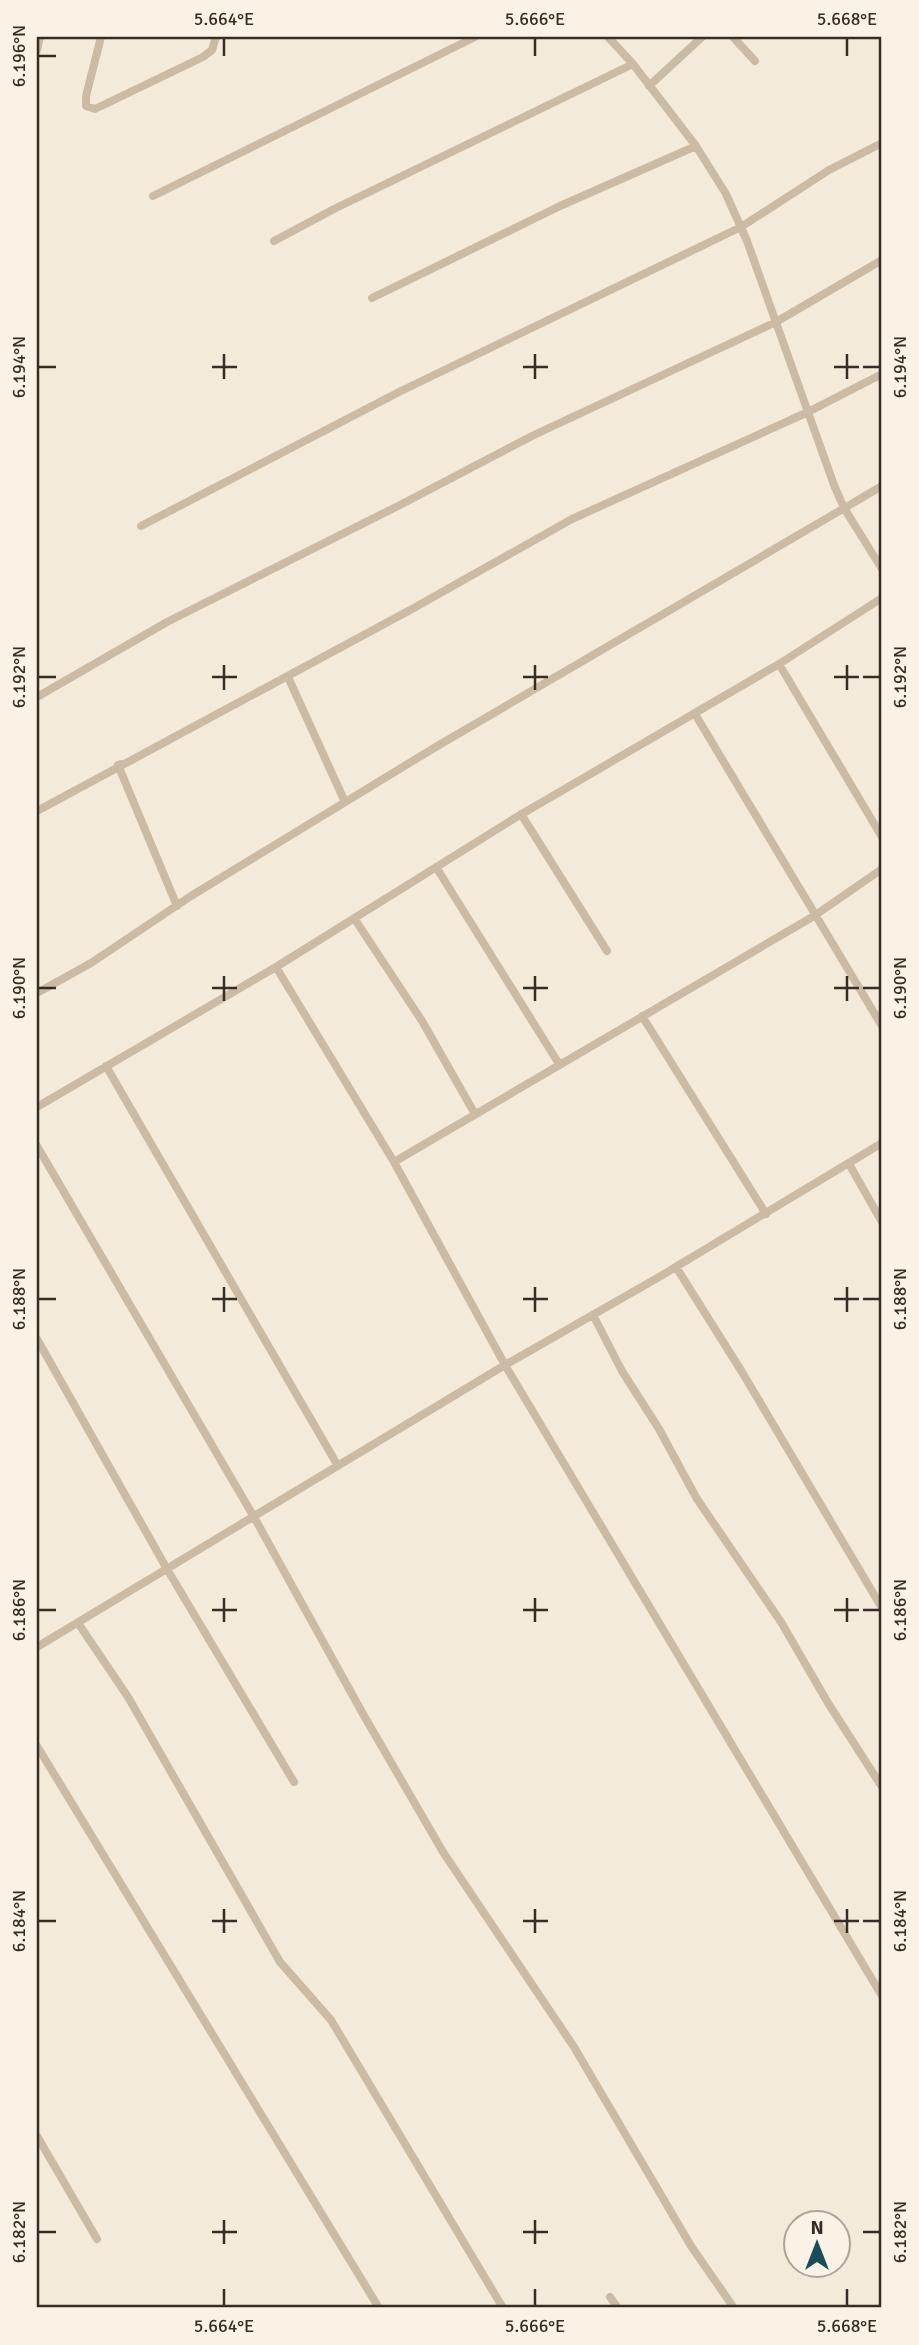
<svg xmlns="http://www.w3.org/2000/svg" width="919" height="2345" viewBox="0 0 919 2345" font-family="Signika,sans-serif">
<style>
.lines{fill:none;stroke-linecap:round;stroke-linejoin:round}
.minor{stroke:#cbbba4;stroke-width:8}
.ticks{fill:none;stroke:#362d26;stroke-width:2.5}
.neatline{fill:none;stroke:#362d26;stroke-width:2.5}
.ticks-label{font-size:18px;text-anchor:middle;fill:#362d26}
</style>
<rect width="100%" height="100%" fill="#f3ead9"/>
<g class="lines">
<path class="minor" d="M 101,37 L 86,96 L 86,106 L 95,109 L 203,57 L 212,50 L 216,37
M 608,37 L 633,64 L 696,146 L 726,194 L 747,241 L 834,485 L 844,508 L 882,569
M 733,37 L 755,61
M 37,50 L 40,37
M 649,86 L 702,37
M 153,196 L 475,37
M 274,241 L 334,209 L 633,64
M 372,298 L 560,206 L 696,146
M 141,526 L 401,391 L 741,227 L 829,170 L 882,143
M 882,598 L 779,664 L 882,837
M 288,677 L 345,802
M 37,697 L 167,622 L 400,505 L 534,435 L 776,322 L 882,260
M 695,714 L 882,1026
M 121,764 L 118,765 L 177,906
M 37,811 L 412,609 L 572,519 L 806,413 L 882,374
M 521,814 L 607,951
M 436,867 L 559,1064
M 882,869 L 814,916 L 394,1162 L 505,1365 L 882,1996
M 354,918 L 422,1021 L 475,1114
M 276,967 L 515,818 L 779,664
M 37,993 L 91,963 L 191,896 L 434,748 L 882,486
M 642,1016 L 766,1214
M 106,1066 L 338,1466
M 37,1107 L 276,967 L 394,1162
M 37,1146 L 254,1517 L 363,1714 L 443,1852 L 574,2047 L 691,2246 L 734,2308
M 849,1164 L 882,1222
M 676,1267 L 742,1372 L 882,1608
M 593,1315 L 622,1371 L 659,1429 L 697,1499 L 781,1622 L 828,1703 L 882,1787
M 37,1339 L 167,1569 L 294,1782
M 78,1623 L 128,1697 L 280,1962 L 331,2020 L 503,2308
M 37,1647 L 505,1365 L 659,1277 L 882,1143
M 37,1746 L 379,2308
M 37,2136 L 97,2239
M 610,2297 L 618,2308"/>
</g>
<path class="ticks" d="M 224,38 L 224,56M 535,38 L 535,56M 847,38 L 847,56M 38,56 L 56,56M 224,354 L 224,379M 535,354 L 535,379M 847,354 L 847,379M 38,367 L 56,367M 212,367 L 237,367M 523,367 L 548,367M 834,367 L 859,367M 863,367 L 880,367M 224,665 L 224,690M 535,665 L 535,690M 847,665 L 847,690M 38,677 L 56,677M 212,677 L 237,677M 523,677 L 548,677M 834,677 L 859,677M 863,677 L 880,677M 224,976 L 224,1001M 535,976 L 535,1001M 847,976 L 847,1001M 38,988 L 56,988M 212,988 L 237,988M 523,988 L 548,988M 834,988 L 859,988M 863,988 L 880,988M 224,1287 L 224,1312M 535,1287 L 535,1312M 847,1287 L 847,1312M 38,1299 L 56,1299M 212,1299 L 237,1299M 523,1299 L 548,1299M 834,1299 L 859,1299M 863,1299 L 880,1299M 224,1598 L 224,1622M 535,1598 L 535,1622M 847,1598 L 847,1622M 38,1610 L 56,1610M 212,1610 L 237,1610M 523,1610 L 548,1610M 834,1610 L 859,1610M 863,1610 L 880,1610M 224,1909 L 224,1933M 535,1909 L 535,1933M 847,1909 L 847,1933M 38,1921 L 56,1921M 212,1921 L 237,1921M 523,1921 L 548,1921M 834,1921 L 859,1921M 863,1921 L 880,1921M 224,2220 L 224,2244M 535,2220 L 535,2244M 38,2232 L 56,2232M 212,2232 L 237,2232M 523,2232 L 548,2232M 863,2232 L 880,2232M 224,2289 L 224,2306M 535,2289 L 535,2306M 847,2289 L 847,2306"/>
<rect width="919" height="2345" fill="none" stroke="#faf3e5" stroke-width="77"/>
<g transform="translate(817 2244)"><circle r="33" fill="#faf3e5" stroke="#aca499" stroke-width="2"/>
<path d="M0-5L12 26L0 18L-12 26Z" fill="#1a4d59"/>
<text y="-10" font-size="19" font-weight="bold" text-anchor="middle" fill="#362d26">N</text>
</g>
<rect x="38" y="38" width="842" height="2268" class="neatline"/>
<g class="ticks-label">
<text x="224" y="25">5.664°E</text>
<text x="535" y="25">5.666°E</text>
<text x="847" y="25">5.668°E</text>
<text transform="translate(19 56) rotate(-90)" y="6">6.196°N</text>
<text transform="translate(19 367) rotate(-90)" y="6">6.194°N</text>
<text transform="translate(900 367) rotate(-90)" y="6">6.194°N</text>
<text transform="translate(19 677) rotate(-90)" y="6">6.192°N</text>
<text transform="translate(900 677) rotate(-90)" y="6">6.192°N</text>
<text transform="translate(19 988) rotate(-90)" y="6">6.190°N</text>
<text transform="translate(900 988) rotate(-90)" y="6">6.190°N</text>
<text transform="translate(19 1299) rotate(-90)" y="6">6.188°N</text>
<text transform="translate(900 1299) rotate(-90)" y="6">6.188°N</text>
<text transform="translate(19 1610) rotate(-90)" y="6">6.186°N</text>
<text transform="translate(900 1610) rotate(-90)" y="6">6.186°N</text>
<text transform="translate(19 1921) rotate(-90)" y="6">6.184°N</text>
<text transform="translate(900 1921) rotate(-90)" y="6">6.184°N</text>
<text transform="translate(19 2232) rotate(-90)" y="6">6.182°N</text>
<text transform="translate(900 2232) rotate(-90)" y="6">6.182°N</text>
<text x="224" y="2332">5.664°E</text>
<text x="535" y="2332">5.666°E</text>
<text x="847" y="2332">5.668°E</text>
</g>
</svg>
